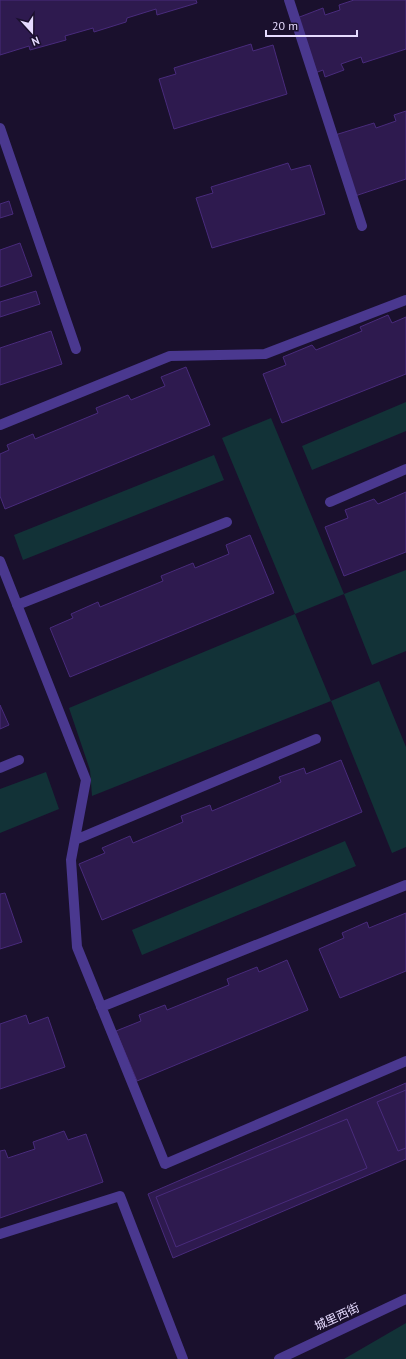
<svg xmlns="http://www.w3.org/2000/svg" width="406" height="1359" viewBox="0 0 406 1359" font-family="'PT Sans','Noto Sans SC',sans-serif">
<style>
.green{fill:#123237}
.building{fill:#2e1a4f;stroke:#492b7c}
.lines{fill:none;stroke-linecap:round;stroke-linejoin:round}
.minor{stroke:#4a388f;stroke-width:10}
.labels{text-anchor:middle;stroke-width:3;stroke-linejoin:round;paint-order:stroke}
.street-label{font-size:12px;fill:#e6dbff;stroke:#1a102d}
</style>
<rect width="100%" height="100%" fill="#1a102d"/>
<path class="green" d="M 406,402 L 406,431 L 312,470 L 302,446 Z
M 271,418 L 344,594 L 406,570 L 406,651 L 372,665 L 344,594 L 295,614 L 331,701 L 379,681 L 406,747 L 406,847 L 392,853 L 331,701 L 92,796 L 90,770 L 69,708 L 295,614 L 222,438 Z
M 214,455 L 224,480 L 23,560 L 14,535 Z
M 46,772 L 59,809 L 0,833 L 0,789 Z
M 345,841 L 356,866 L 142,955 L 132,930 Z
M 406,1323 L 406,1359 L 344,1359 Z"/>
<path class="building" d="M 0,0 L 196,0 L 197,3 L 157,15 L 156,9 L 127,18 L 126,22 L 94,32 L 93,28 L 65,36 L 66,40 L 30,50 L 29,46 L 0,55 Z
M 354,0 L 406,0 L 406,49 L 363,63 L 361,57 L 341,64 L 344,70 L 325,77 L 323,70 L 315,73 L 297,18 L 323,8 L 325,15 L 340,10 L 339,5 Z
M 251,44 L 253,51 L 273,45 L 287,94 L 174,129 L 159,79 L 176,74 L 174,68 Z
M 406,111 L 406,179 L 355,196 L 335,135 L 374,123 L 376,128 L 396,121 L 394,115 Z
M 288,163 L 291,170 L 310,165 L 325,214 L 212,248 L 196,198 L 213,193 L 211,187 Z
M 9,201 L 13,214 L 0,218 L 0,204 Z
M 20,243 L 32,276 L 0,287 L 0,250 Z
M 36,291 L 40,304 L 0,317 L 0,302 Z
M 388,315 L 392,323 L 406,317 L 406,374 L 282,423 L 263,374 L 286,365 L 283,357 L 312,345 L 316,350 L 362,331 L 360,327 Z
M 51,331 L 62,364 L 0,385 L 0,348 Z
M 186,367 L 210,425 L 5,509 L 0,496 L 0,454 L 9,450 L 7,445 L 33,434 L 35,439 L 98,413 L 96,408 L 128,395 L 131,400 L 165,386 L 161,377 Z
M 406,492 L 406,552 L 344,576 L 325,527 L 348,518 L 345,510 L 374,499 L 378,504 Z
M 250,535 L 274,593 L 70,677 L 50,628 L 73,618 L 71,614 L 98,602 L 100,607 L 163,581 L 161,576 L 193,563 L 195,568 L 229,554 L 226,545 Z
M 0,705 L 9,725 L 0,729 Z
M 341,760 L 362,812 L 102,920 L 79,864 L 105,853 L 102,848 L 130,836 L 133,843 L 183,822 L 181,816 L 210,805 L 212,811 L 281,782 L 279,777 L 304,768 L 306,774 Z
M 5,893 L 22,942 L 0,949 L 0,894 Z
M 406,913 L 406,971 L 340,998 L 319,949 L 344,938 L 342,933 L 367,922 L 369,928 Z
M 287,960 L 308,1010 L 137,1081 L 116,1031 L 141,1021 L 139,1015 L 165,1005 L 167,1010 L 229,985 L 227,979 L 257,967 L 259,972 Z
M 26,1015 L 29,1024 L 48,1017 L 65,1067 L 0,1089 L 0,1024 Z
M 406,1083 L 406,1159 L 173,1258 L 148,1194 Z
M 406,1090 L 406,1148 L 398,1151 L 377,1102 Z
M 347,1119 L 367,1168 L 176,1247 L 156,1197 Z
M 64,1131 L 68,1140 L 86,1134 L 103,1182 L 0,1218 L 0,1151 L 5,1150 L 8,1158 L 35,1149 L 33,1142 Z"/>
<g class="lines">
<path class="minor" d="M 289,0 L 362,226
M 0,128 L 76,349
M 0,425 L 170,356 L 265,354 L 406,300
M 330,502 L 406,469
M 0,561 L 86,780 L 71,860 L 77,947 L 165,1164 L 406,1061
M 17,605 L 227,522
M 0,768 L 19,760
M 75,840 L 316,739
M 101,1007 L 406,885
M 0,1234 L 120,1196 L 183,1359
M 279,1359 L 406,1299"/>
</g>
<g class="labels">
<g class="street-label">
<text transform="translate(337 1317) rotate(-25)" y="4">城里西街</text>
</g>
</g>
<g transform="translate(32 32) rotate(159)" stroke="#1a102d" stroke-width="3" paint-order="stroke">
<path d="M0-3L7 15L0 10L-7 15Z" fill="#e6dbff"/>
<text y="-6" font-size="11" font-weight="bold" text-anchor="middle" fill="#e6dbff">N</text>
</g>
<path d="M266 30v6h91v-6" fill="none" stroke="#e6dbff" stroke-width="2"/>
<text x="272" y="30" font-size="12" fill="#e6dbff" stroke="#1a102d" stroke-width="3" paint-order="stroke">20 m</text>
</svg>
